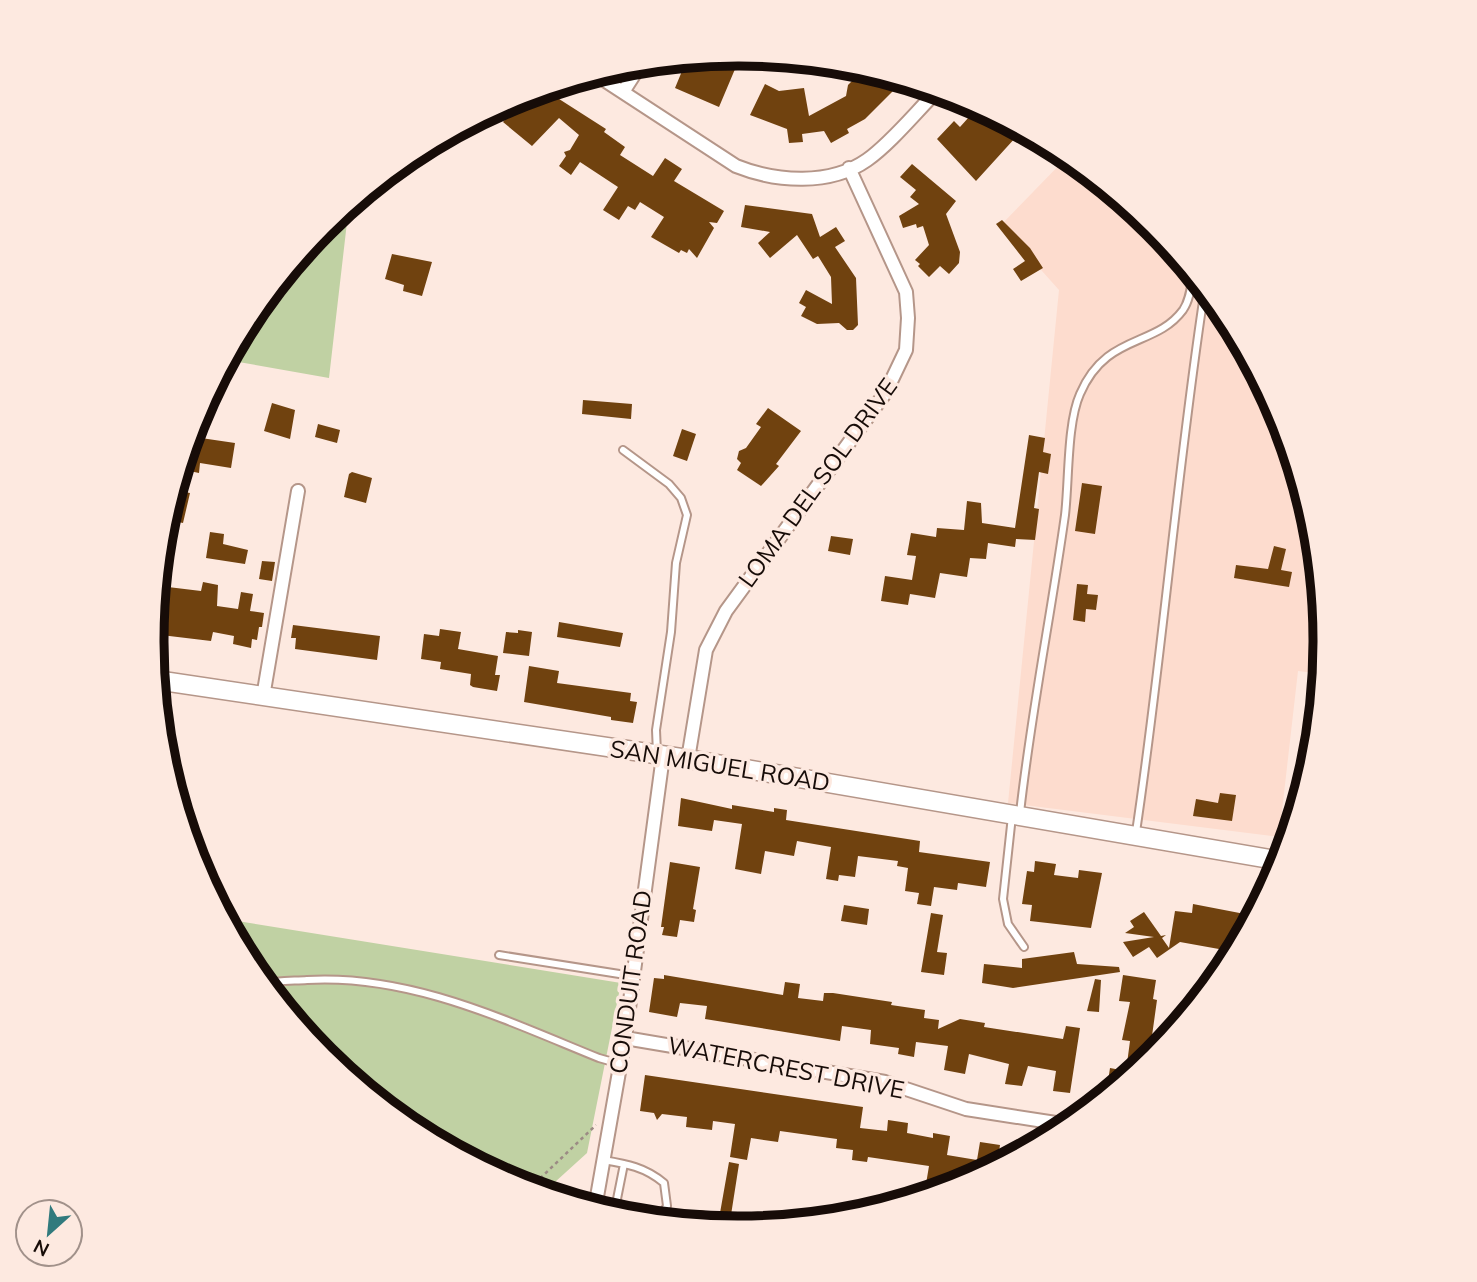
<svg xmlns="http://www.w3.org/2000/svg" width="1477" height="1282" viewBox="0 0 1477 1282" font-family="Mulish,sans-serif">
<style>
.built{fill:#fddcce}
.green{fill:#c0d1a3}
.building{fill:#70420f}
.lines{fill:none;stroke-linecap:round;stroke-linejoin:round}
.lane-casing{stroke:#b59689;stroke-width:10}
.street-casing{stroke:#b59689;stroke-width:16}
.secondary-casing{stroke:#b59689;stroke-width:21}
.path{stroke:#9b8b84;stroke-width:2.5;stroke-dasharray:3.5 3.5;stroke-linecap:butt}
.lane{stroke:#fff;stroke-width:6}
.street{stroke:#fff;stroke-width:12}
.secondary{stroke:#fff;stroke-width:18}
.labels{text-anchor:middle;stroke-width:7;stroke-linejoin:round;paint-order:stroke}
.street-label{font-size:24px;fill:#170c08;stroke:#fde9e0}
.rim{fill:none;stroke:#170c08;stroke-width:9}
</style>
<rect width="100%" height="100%" fill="#fde9e0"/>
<path class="built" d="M 1068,156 L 1154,226 L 1227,315 L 1281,417 L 1314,527 L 1325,641 L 1322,674 L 1298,671 L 1279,837 L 1008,803 L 1059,290 L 1001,225 Z"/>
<path class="green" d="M 349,205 L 329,378 L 227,360 C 257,303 298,247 349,205 Z
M 225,919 L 621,983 L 587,1153 L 544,1192 L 514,1183 L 412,1129 L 323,1056 L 250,967 Z"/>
<path class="building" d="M 723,56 L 738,62 L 719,107 L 675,88 L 687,59 Z
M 864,69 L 876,72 L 893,91 L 865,119 L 847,129 L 849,133 L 831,143 L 824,131 L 802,134 L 803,142 L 789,143 L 787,129 L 750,115 L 765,84 L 779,91 L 804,88 L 809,116 L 846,96 L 848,85 Z
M 545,90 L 606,129 L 604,132 L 625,147 L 620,155 L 653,176 L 665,158 L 682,169 L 674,181 L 724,211 L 717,223 L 709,222 L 714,228 L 697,258 L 689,249 L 687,253 L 681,250 L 679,253 L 651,237 L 664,217 L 640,202 L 635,210 L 628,206 L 619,220 L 603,210 L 618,187 L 580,162 L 571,175 L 559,166 L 566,156 L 564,152 L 570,150 L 579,135 L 559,118 L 532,146 L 503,122 L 524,96 Z
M 978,107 L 1006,122 L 1004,124 L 1016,137 L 976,181 L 937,139 L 954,121 L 960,127 Z
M 912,164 L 956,201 L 946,214 L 960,252 L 959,263 L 949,274 L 940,266 L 929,277 L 918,266 L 920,264 L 915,260 L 929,245 L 923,226 L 917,228 L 916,224 L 903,228 L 899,216 L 919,204 L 910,197 L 916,190 L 900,177 Z
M 745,205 L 812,214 L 820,237 L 836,227 L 845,241 L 835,247 L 856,278 L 858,325 L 853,330 L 847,330 L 839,323 L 817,324 L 801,316 L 806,307 L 799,303 L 806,290 L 832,304 L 831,277 L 818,256 L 813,259 L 797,235 L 770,258 L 758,243 L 770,232 L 741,227 Z
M 1002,220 L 1030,248 L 1043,268 L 1021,281 L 1013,269 L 1025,261 L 996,224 Z
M 392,254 L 432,262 L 422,296 L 403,291 L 404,285 L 385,279 Z
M 583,400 L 632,404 L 631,419 L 582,414 Z
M 272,403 L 295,410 L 290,439 L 264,431 Z
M 768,408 L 801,431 L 776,464 L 779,466 L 761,486 L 737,470 L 741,463 L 737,459 L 739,451 L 746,448 L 761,427 L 756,424 Z
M 318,424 L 340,430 L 337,443 L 315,437 Z
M 682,429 L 696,434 L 687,461 L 673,456 Z
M 1029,435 L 1045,438 L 1043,452 L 1051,454 L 1048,474 L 1039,472 L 1034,508 L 1039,509 L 1035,540 L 1016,539 L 1015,547 L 988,543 L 986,559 L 970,558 L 967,577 L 940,573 L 935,598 L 910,594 L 908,605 L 881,601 L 885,576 L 912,580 L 916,556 L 907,555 L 911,533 L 936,537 L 937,528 L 964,530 L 967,501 L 981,503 L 982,523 L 1015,528 Z
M 201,438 L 235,443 L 231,468 L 200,463 L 199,473 L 180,469 L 186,451 L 199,453 Z
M 352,472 L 372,478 L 366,503 L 344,497 L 349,474 Z
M 1082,483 L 1102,486 L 1095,534 L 1075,531 Z
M 179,491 L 190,493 L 183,523 L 169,520 L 171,506 L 173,501 L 177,502 Z
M 210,532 L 224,534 L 223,544 L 248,550 L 245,564 L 206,558 Z
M 831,536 L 853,539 L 850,555 L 828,551 Z
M 1274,546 L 1286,549 L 1281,570 L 1292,572 L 1289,587 L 1234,578 L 1236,565 L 1268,569 Z
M 262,561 L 275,562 L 272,581 L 259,579 Z
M 203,582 L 218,585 L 217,606 L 238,609 L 241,592 L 253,594 L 250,611 L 264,613 L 262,627 L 259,627 L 257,640 L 252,639 L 251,648 L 233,644 L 234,636 L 213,632 L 211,641 L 161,635 L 163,621 L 158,621 L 161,600 L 166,601 L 168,587 L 201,591 Z
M 1077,584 L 1088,585 L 1087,594 L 1098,595 L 1096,610 L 1086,609 L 1085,622 L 1073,620 Z
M 559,622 L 623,633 L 620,647 L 557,637 Z
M 293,625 L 380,636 L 377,660 L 295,649 L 296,638 L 291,638 Z
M 440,629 L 461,632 L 458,649 L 498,656 L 495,675 L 500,675 L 497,691 L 473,687 L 470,685 L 471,674 L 440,669 L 441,662 L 421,659 L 424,634 L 439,636 Z
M 518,630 L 532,632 L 529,656 L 503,653 L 506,632 L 518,633 Z
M 529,666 L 559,671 L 557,683 L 631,693 L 630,701 L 637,702 L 633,723 L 611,720 L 611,717 L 524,702 Z
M 1220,793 L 1236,795 L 1232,821 L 1193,816 L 1196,799 L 1218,803 Z
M 681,798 L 732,809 L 732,805 L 774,812 L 774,808 L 787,810 L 786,820 L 920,841 L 919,852 L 990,862 L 986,887 L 958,883 L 957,890 L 934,887 L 931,906 L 917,904 L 919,893 L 905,891 L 908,868 L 897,866 L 898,861 L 858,856 L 855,877 L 839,875 L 838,881 L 826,879 L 831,847 L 797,841 L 794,856 L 765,851 L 761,874 L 735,869 L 742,824 L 714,820 L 712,831 L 678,826 Z
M 1035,861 L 1056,864 L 1054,875 L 1078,878 L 1079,870 L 1102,873 L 1091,928 L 1030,921 L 1032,905 L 1022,904 L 1027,871 L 1034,872 Z
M 670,862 L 700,867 L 693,909 L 696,910 L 694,922 L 680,920 L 677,937 L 662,935 L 664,927 L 661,927 Z
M 1193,904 L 1250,915 L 1240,942 L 1232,941 L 1230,951 L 1180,942 L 1157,958 L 1149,947 L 1133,957 L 1123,942 L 1154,937 L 1125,933 L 1134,927 L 1130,921 L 1144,912 L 1161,936 L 1166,935 L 1162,938 L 1169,948 L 1175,911 L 1192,913 Z
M 844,905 L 869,909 L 867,925 L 841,921 Z
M 931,913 L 943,915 L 937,952 L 947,953 L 944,975 L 921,972 Z
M 1074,952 L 1077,964 L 1119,967 L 1120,972 L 1013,988 L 982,983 L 984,964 L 1022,968 L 1022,959 Z
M 664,975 L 783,995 L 785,982 L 800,984 L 798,998 L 823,1001 L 824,993 L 833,993 L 892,1002 L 891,1005 L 925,1010 L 924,1018 L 939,1020 L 938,1029 L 960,1019 L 985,1023 L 984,1027 L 1063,1039 L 1066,1026 L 1080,1028 L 1070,1093 L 1053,1091 L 1056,1071 L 1028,1066 L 1022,1086 L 1005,1084 L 1009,1064 L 969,1054 L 965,1074 L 944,1070 L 948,1046 L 916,1042 L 914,1057 L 898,1054 L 899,1048 L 870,1044 L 871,1030 L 842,1026 L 840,1041 L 705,1019 L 707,1006 L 680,1003 L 677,1017 L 649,1012 L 654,978 L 664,979 Z
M 1123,975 L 1156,980 L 1153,999 L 1157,1000 L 1151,1043 L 1162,1045 L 1106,1095 L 1110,1068 L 1126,1071 L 1130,1041 L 1122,1040 L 1130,1002 L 1119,1001 Z
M 1095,979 L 1101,980 L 1099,1012 L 1087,1011 Z
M 645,1075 L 863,1107 L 860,1128 L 887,1131 L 888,1120 L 908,1123 L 907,1133 L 933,1138 L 933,1133 L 950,1136 L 947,1155 L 977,1160 L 980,1142 L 1000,1145 L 997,1165 L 947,1188 L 926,1184 L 929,1166 L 868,1157 L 867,1162 L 852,1160 L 853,1150 L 836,1148 L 837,1139 L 780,1131 L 778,1142 L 751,1138 L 747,1160 L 730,1157 L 735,1124 L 713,1121 L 712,1130 L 686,1127 L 687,1117 L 662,1114 L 657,1120 L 654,1113 L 640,1111 Z
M 729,1162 L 739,1164 L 731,1215 L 741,1217 L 740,1228 L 696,1224 L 698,1210 L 720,1213 Z"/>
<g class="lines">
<g class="lane-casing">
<path id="lane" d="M 190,440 L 190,437
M 623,450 L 669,484 L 681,498 L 687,515 L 676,563 L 671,632 L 656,730 L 657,753
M 1020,813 C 1031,713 1051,615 1065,515 C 1069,481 1067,423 1080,394 C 1106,333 1155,348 1183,310 C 1190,300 1191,286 1193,274
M 1012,816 L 1003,899 L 1008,924 L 1024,947
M 1136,832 C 1163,652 1177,469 1205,288
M 499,955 L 632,976
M 264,984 C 277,980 293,981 307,980 C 410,974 505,1020 599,1058 L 620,1064
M 603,1160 C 627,1164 645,1167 664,1183 L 667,1206 L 658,1220
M 621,1216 L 617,1199 L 624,1164"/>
</g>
<g class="street-casing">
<path id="street" d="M 595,74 L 736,166 C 776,182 830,186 867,160 C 891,143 916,112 937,91
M 623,92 L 641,64
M 263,697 L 298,491
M 688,759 L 706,650 L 726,611 L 886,392 L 906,350 L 908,318 L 906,292 L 849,168
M 1199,1000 L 1201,989
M 625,1038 L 885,1082 L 966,1109 L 1069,1125
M 595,1208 L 625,1038 L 663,756"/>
</g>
<g class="secondary-casing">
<path id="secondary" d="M 156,680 L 688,759 L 1282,861"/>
</g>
<path class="path" d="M 530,1188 L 596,1125"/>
<use href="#lane" class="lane"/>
<use href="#street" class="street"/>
<use href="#secondary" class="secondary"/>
</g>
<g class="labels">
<g class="street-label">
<text transform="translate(818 483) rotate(-54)" y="8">LOMA DEL SOL DRIVE</text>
<text transform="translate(720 766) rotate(9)" y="8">SAN MIGUEL ROAD</text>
<text transform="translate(631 982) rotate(-82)" y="8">CONDUIT ROAD</text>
<text transform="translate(786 1068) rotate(11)" y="8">WATERCREST DRIVE</text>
</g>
</g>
<path d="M0 0H1477V1282H0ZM738 66H739A574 574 0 0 1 1313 640V642A574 574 0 0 1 739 1216H738A574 574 0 0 1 164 642V640A574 574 0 0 1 738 66Z" fill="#fde9e0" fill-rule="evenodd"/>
<path class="rim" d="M738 66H739A574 574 0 0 1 1313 640V642A574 574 0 0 1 739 1216H738A574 574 0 0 1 164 642V640A574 574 0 0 1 738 66Z"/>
<g transform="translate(49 1233) rotate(207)"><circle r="33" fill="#fde9e0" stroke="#a1918a" stroke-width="2"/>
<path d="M0-5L12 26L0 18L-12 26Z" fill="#317a7d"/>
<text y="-10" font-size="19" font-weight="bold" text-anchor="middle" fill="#170c08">N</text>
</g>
</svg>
